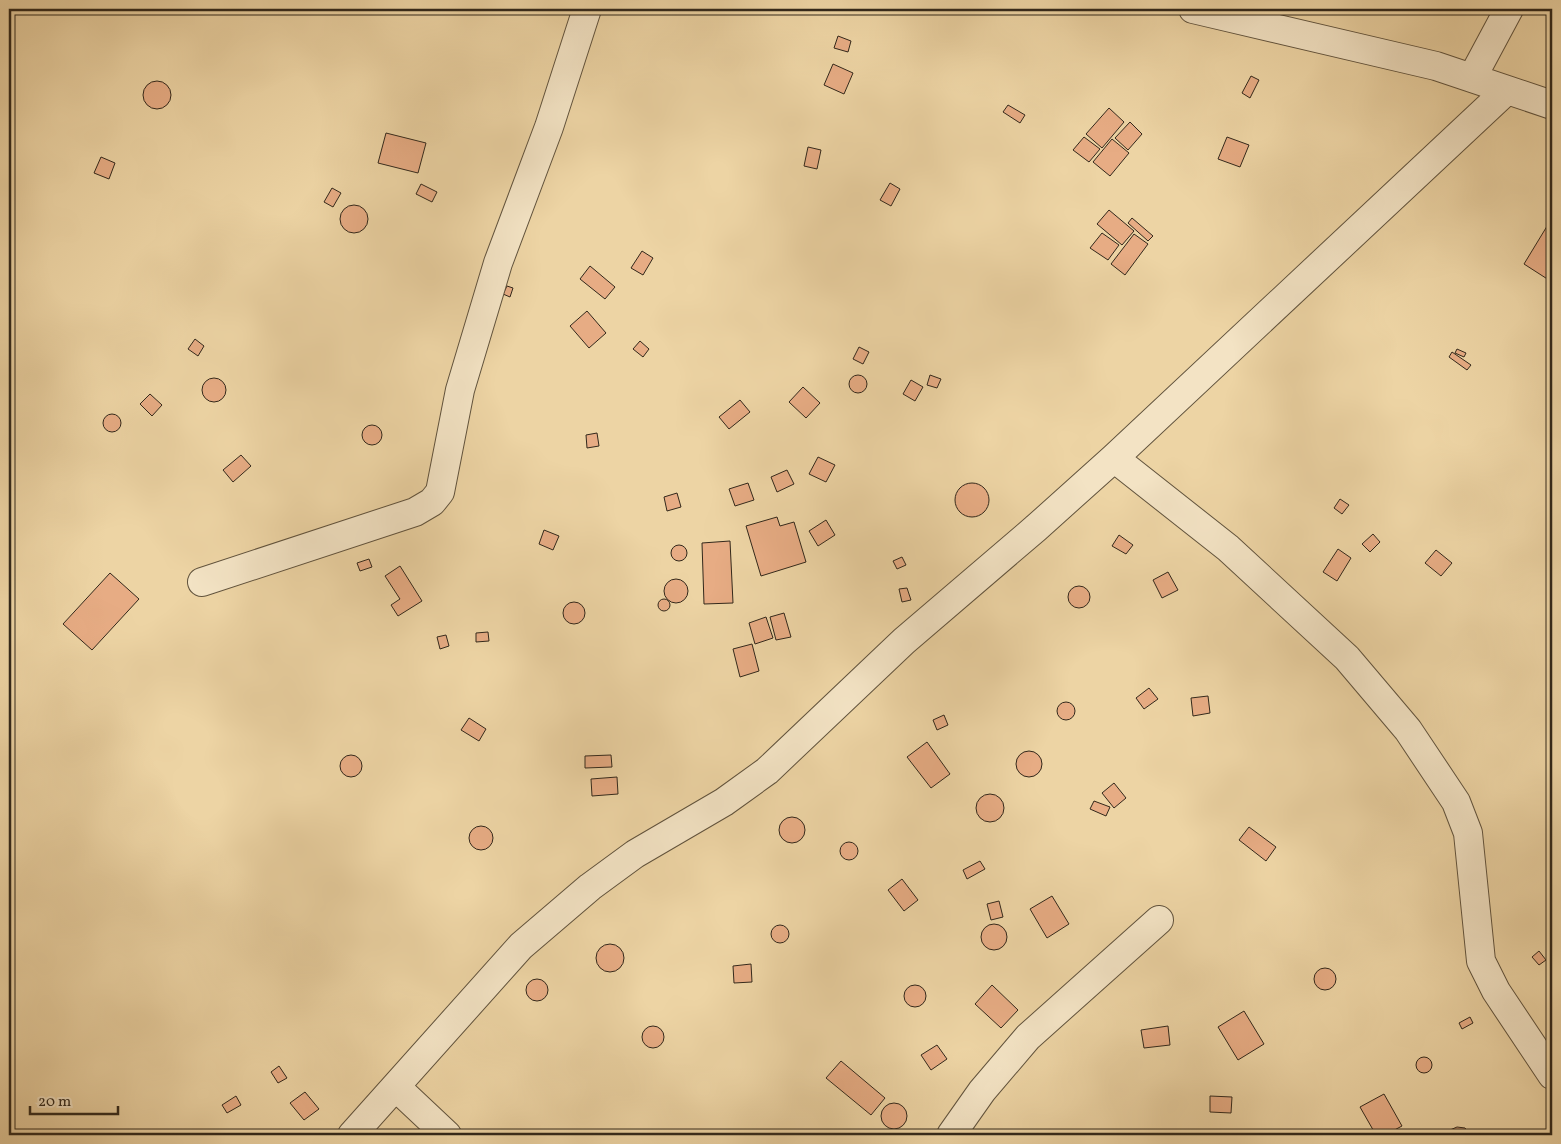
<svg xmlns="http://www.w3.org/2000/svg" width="1561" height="1144" viewBox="0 0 1561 1144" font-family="Vollkorn,serif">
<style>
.building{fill:#e7ac84;stroke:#32281b}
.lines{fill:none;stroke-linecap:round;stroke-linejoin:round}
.minor-casing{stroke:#61533d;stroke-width:30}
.minor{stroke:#f3e3c4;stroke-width:28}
</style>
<rect width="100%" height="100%" fill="#edd4a4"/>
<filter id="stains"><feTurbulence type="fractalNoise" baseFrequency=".004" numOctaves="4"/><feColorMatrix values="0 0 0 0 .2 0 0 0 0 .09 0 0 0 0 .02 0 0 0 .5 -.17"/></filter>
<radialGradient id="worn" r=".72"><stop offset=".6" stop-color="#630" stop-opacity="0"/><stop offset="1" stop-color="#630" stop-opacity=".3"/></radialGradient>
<path class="building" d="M 838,36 L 851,41 L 848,52 L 834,48 Z
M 833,64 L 853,73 L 844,94 L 824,85 Z
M 1251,76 L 1259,80 L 1250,98 L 1242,93 Z
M143 95a14 14 0 1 1 28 0a14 14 0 1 1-28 0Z
M 1008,105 L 1025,115 L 1020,123 L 1003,112 Z
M 1109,108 L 1124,122 L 1102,148 L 1086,134 Z
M 1130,122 L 1142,134 L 1128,150 L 1115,138 Z
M 386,133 L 426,143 L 418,173 L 378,163 Z
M 1084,137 L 1100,149 L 1089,162 L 1073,150 Z
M 1227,137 L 1249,145 L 1240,167 L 1218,159 Z
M 1112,139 L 1129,153 L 1110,176 L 1093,162 Z
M 808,147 L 821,150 L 817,169 L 804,166 Z
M 101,157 L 115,163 L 109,179 L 94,173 Z
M 890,183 L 900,189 L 891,206 L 880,200 Z
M 421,184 L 437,192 L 432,202 L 416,194 Z
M 332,188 L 341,193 L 333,207 L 324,202 Z
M340 219a14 14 0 1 1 28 0a14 14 0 1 1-28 0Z
M 1109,210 L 1134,231 L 1122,245 L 1097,224 Z
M 1132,218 L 1153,236 L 1148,241 L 1128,223 Z
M 1552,218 L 1552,259 L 1551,261 L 1552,262 L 1552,282 L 1524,264 Z
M 1102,233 L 1119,245 L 1108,260 L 1090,248 Z
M 1134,234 L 1148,244 L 1125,275 L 1111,264 Z
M 642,251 L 653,258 L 643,275 L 631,268 Z
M 590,266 L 615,287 L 605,299 L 580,279 Z
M 507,286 L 513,288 L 510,297 L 503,294 Z
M 587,311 L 606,333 L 589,348 L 570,326 Z
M 195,339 L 204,346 L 198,356 L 188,349 Z
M 640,341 L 649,349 L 643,357 L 633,349 Z
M 859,347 L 869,352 L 863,364 L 853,359 Z
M 1457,349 L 1466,353 L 1464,357 L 1455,353 Z
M 1452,352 L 1471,365 L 1467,370 L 1449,357 Z
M 930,375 L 941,379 L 937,388 L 927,385 Z
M849 384a9 9 0 1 1 18 0a9 9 0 1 1-18 0Z
M202 390a12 12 0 1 1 24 0a12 12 0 1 1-24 0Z
M 911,380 L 923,387 L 915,401 L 903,394 Z
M 803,387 L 820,403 L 806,418 L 789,402 Z
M 150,394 L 162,405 L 152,416 L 140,404 Z
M 740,400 L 750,412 L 729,429 L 719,417 Z
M103 423a9 9 0 1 1 18 0a9 9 0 1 1-18 0Z
M362 435a10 10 0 1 1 20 0a10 10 0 1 1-20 0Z
M 597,433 L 599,446 L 587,448 L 586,435 Z
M 241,455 L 251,466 L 233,482 L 223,470 Z
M 818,457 L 835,465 L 826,482 L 809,474 Z
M 787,470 L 794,484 L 777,492 L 771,477 Z
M955 500a17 17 0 1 1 34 0a17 17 0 1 1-34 0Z
M 748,483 L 754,500 L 735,506 L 729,489 Z
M 677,493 L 681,507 L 667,511 L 664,497 Z
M 1340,499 L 1349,505 L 1342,514 L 1334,508 Z
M 777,517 L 780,526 L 794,522 L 806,562 L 761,576 L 746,526 Z
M 826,520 L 835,535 L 818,546 L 809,531 Z
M 544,530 L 559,536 L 553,550 L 539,544 Z
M 1373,534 L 1380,542 L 1370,552 L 1362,544 Z
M 1119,535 L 1133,545 L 1126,554 L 1112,546 Z
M 730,541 L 733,603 L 704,604 L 702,543 Z
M671 553a8 8 0 1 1 16 0a8 8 0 1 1-16 0Z
M 1338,549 L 1351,558 L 1337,581 L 1323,572 Z
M 1436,550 L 1452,563 L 1441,576 L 1425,563 Z
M 902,557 L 906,565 L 897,569 L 893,561 Z
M 369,559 L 372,567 L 360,571 L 357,563 Z
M 400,566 L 422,601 L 398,616 L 391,605 L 400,599 L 385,576 Z
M 1168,572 L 1178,590 L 1162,598 L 1153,580 Z
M 110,573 L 139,599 L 92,650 L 63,624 Z
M664 591a12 12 0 1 1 24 0a12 12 0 1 1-24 0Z
M1068 597a11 11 0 1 1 22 0a11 11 0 1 1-22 0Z
M 907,588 L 911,600 L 902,602 L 899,589 Z
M658 605a6 6 0 1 1 12 0a6 6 0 1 1-12 0Z
M563 613a11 11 0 1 1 22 0a11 11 0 1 1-22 0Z
M 784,613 L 791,637 L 776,640 L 770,617 Z
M 766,617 L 773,638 L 755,644 L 749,623 Z
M 488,632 L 489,641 L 476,642 L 476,633 Z
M 446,635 L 449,646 L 440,649 L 437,637 Z
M 752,644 L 759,671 L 740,677 L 733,649 Z
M 1149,688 L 1158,699 L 1144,709 L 1136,698 Z
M 1208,696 L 1210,713 L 1193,716 L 1191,698 Z
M1057 711a9 9 0 1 1 18 0a9 9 0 1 1-18 0Z
M 944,715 L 948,725 L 937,730 L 933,720 Z
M 469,718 L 486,729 L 479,741 L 461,730 Z
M 927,742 L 950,774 L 931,788 L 907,757 Z
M1016 764a13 13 0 1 1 26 0a13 13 0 1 1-26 0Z
M340 766a11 11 0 1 1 22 0a11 11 0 1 1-22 0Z
M 611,755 L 612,767 L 585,768 L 585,756 Z
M 617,777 L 618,794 L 592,796 L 591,779 Z
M 1114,783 L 1126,798 L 1114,808 L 1102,793 Z
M976 808a14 14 0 1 1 28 0a14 14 0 1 1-28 0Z
M 1094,801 L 1110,807 L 1106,816 L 1090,809 Z
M779 830a13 13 0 1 1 26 0a13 13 0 1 1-26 0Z
M469 838a12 12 0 1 1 24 0a12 12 0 1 1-24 0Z
M 1249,827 L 1276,847 L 1266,861 L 1239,840 Z
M840 851a9 9 0 1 1 18 0a9 9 0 1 1-18 0Z
M 980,861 L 985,869 L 967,879 L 963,870 Z
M 902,879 L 918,900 L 904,911 L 888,890 Z
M 1052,896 L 1069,924 L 1047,938 L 1030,909 Z
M 999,901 L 1003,917 L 991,920 L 987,904 Z
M981 937a13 13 0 1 1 26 0a13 13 0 1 1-26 0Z
M771 934a9 9 0 1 1 18 0a9 9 0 1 1-18 0Z
M596 958a14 14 0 1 1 28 0a14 14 0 1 1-28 0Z
M 1539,951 L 1546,960 L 1539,965 L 1532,957 Z
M 751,964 L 752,982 L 734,983 L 733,966 Z
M1314 979a11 11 0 1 1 22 0a11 11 0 1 1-22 0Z
M526 990a11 11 0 1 1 22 0a11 11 0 1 1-22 0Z
M 992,985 L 1018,1010 L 1001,1028 L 975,1004 Z
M904 996a11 11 0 1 1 22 0a11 11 0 1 1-22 0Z
M 1244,1011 L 1264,1044 L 1238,1060 L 1218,1027 Z
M 1470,1017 L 1473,1023 L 1462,1029 L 1459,1023 Z
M 1168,1026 L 1170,1045 L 1144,1048 L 1141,1030 Z
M642 1037a11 11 0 1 1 22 0a11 11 0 1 1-22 0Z
M 937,1045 L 947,1059 L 931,1070 L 921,1055 Z
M1416 1065a8 8 0 1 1 16 0a8 8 0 1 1-16 0Z
M 841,1061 L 885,1098 L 871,1115 L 826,1078 Z
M 279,1066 L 287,1078 L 278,1083 L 271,1072 Z
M 305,1092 L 319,1109 L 304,1120 L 290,1103 Z
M 1384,1094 L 1402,1126 L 1385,1135 L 1376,1135 L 1360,1107 Z
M 236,1096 L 241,1105 L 227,1113 L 222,1105 Z
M 1210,1096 L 1232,1097 L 1231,1113 L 1210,1112 Z
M881 1116a13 13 0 1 1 26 0a13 13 0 1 1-26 0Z
M 1457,1127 L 1465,1128 L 1471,1135 L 1447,1135 L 1450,1130 Z"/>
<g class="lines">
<g class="minor-casing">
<path id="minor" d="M 1193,9 L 1436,66 L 1552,105
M 1472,78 L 1509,9
M 1114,458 L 1228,548 L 1347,658 L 1408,730 L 1456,802 L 1468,833 L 1481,961 L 1496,991 L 1552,1075
M 202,582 L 415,512 L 432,502 L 440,492 L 460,390 L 498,263 L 549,127 L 587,9
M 396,1087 L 447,1135
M 352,1135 L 521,946 L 590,887 L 635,854 L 724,802 L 767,771 L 904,641 L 1036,528 L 1114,458 L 1507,90
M 951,1135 L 982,1091 L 1028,1037 L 1159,920"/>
</g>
<use href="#minor" class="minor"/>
</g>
<rect width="1561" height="1144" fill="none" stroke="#edd4a4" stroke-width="30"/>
<rect x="10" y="10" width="1541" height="1124" fill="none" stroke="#32281b" stroke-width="2.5"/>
<rect x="15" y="15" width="1531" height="1114" fill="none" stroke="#32281b"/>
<path d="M30 1106v8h88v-8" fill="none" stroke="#32281b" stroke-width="2.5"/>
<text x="38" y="1106" font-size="15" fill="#32281b" stroke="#f3e3c4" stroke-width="4" paint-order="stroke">20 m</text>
<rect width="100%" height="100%" filter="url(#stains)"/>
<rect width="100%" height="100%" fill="url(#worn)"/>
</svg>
